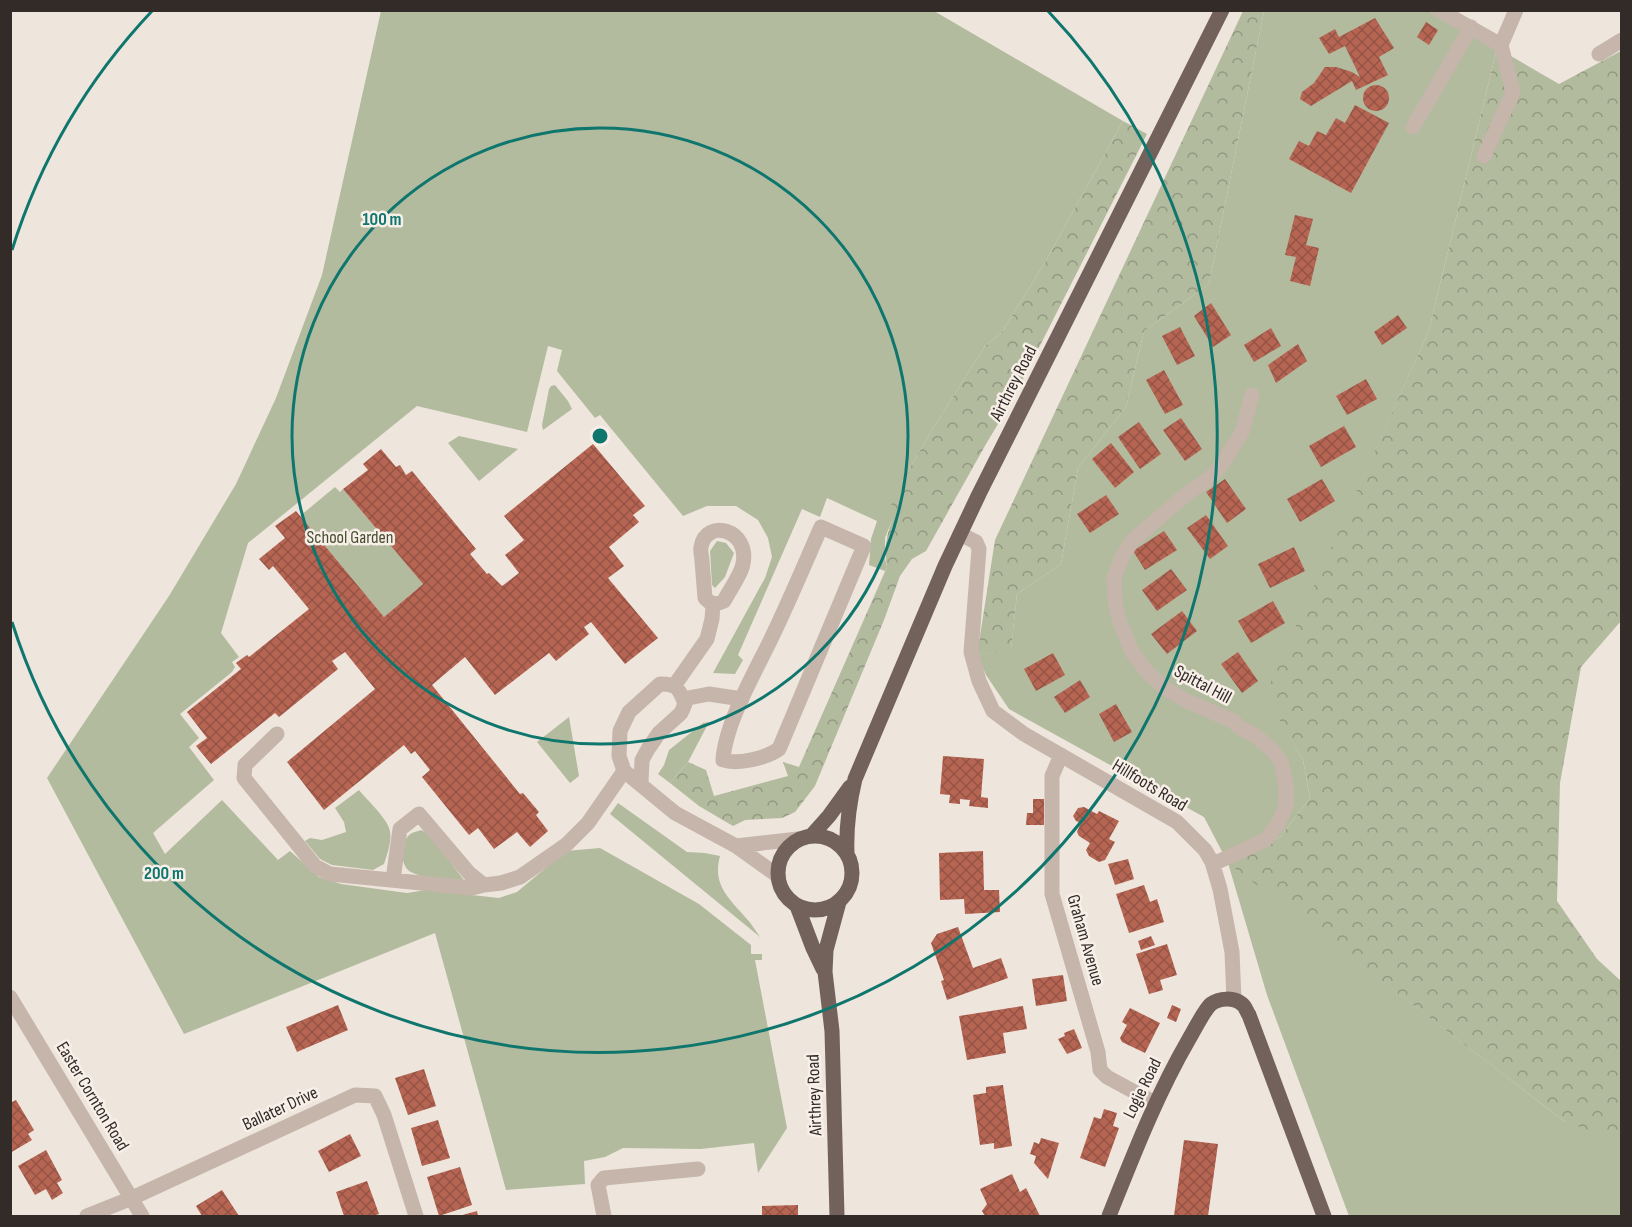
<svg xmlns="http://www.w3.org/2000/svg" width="1632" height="1227" viewBox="0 0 1632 1227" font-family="'Sofia Sans Condensed',sans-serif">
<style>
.green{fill:#b3bb9e}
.forest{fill:url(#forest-crowns)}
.building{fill:url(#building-cross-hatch)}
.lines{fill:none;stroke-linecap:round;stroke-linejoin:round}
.minor{stroke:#c5b5aa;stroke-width:15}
.major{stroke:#73625b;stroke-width:15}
.ring{fill:none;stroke:#0f766e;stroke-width:3}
.labels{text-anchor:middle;stroke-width:5;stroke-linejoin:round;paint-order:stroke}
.street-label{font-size:18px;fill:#332b28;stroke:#f7efe8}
.park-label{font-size:18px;fill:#454e2f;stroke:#f7efe8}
.centre{fill:#0f766e;stroke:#f7efe8;stroke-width:3}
.ring-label{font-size:18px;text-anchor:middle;font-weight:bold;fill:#0f766e;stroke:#f7efe8;stroke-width:5;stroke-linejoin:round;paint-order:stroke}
</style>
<defs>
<pattern id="forest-crowns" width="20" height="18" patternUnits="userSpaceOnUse" patternTransform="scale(1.5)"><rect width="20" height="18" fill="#b3bb9e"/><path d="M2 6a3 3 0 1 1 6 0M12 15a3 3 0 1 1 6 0" fill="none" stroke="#929881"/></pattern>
<pattern id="building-cross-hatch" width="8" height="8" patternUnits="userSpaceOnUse" patternTransform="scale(1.5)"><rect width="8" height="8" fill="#b66553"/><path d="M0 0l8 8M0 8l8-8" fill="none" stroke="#955345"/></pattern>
</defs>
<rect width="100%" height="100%" fill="#eee5dc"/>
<path class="green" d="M 381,11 L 934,11 L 1123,121 L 1044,264 L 1002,332 L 985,346 L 932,430 L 901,483 L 892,520 L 885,538 L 885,559 L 887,567 L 885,571 L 869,565 L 871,539 L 877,521 L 827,498 L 820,517 L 802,509 L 738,655 L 743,660 L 735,674 L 713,673 L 765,578 L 772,557 L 768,538 L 758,520 L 736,506 L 707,506 L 683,516 L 600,415 L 595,418 L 557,371 L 562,350 L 548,346 L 527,432 L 417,406 L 248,543 L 221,633 L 239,657 L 232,662 L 235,667 L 232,672 L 180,714 L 199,738 L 189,747 L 214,780 L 153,833 L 165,854 L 222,800 L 278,860 L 290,851 L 319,877 L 341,884 L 407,893 L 426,890 L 499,898 L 517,892 L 566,851 L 600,848 L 699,904 L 751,945 L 751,954 L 762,954 L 762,960 L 755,960 L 787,1128 L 758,1173 L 754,1143 L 701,1149 L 623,1148 L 605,1157 L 584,1161 L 585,1184 L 506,1190 L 435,933 L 184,1034 L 47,778 L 169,596 L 236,484 L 276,398 L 322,275 Z
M 1264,11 L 1429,11 L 1497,48 L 1429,330 L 1266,695 L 1303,760 L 1310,798 L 1280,837 L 1229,863 L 1564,1121 L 1621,1139 L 1621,1216 L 1349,1216 L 1267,995 L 1228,863 L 1204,817 L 1009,709 L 986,675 L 977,655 L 1011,649 L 1017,594 L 1061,564 L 1078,468 L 1126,407 L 1144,331 L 1209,284 Z
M 555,385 L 568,401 L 572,409 L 543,430 L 542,425 L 549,389 L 551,386 Z
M 459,436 L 518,449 L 479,481 L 448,443 Z
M 335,487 L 340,492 L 343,489 L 423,584 L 384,617 L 300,516 Z
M 717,541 L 726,543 L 734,553 L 725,577 L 715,588 L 712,585 L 710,551 Z
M 569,717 L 579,776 L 570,783 L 537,742 Z
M 709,722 L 688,762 L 670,783 L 658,774 L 664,765 L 669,750 L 703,723 Z
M 359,790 C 367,800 388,819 390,831 C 392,841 387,855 384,864 L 373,870 L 332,865 L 320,859 L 305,841 L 310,838 L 322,840 L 346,832 L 344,822 L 335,808 Z
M 618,803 L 687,852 L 705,853 L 720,856 C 712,885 729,898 746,918 C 751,923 755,930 760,937 L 610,814 Z
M 421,830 L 429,834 L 464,880 C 448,879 428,880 413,873 C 399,868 401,846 408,836 C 412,832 416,832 421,830 Z"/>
<path class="forest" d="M 1243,11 L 1264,11 L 1209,284 L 1144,331 L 1126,407 L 1078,468 L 1061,564 L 1017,594 L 1011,650 L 977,655 L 995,540 Z
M 1497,48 L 1559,84 L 1621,51 L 1621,621 L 1581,667 L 1560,783 L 1557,901 L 1597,959 L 1621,981 L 1621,1143 L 1564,1121 L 1228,863 L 1280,837 L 1310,798 L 1303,760 L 1265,695 L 1429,330 Z
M 1123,121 L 1147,134 L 1012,401 L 986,444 L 926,551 L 912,559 L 900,576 L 884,620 L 815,786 L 795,812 L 782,818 L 745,820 L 733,826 L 699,806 L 670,783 L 688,762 L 706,770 L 714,796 L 788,776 L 783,762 L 799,767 L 887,567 C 884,550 886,536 892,520 L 887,514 L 901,483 L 932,430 L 985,346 L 1002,332 L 1044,264 Z"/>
<path class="building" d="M 1375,18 L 1394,48 L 1379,57 L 1388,75 L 1356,90 L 1352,81 L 1311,106 L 1300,99 L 1302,92 L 1314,83 L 1325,67 L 1336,67 L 1352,72 L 1360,77 L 1345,46 L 1329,54 L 1319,38 L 1335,29 L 1339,37 Z
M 1426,22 L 1438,30 L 1429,45 L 1417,37 Z
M1363 98a13 13 0 1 1 26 0a13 13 0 1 1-26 0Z
M 1355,105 L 1389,123 L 1351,193 L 1289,159 L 1299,141 L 1309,146 L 1317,131 L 1326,135 L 1336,118 L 1345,123 Z
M 1295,215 L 1313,219 L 1306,245 L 1319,248 L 1310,286 L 1290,281 L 1296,257 L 1285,255 Z
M 1211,303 L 1231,335 L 1213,347 L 1194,316 Z
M 1398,315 L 1407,328 L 1382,345 L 1374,332 Z
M 1180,327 L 1195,356 L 1177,365 L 1162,336 Z
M 1271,328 L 1281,346 L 1254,362 L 1244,345 Z
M 1298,344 L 1307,361 L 1276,383 L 1268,365 Z
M 1164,370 L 1183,405 L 1165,414 L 1146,380 Z
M 1366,379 L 1377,399 L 1347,415 L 1336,396 Z
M 1181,418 L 1202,449 L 1185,461 L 1163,430 Z
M 1139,422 L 1161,454 L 1140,469 L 1118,437 Z
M 1344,426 L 1356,447 L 1321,467 L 1309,446 Z
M 1111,443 L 1134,472 L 1115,488 L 1092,459 Z
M 593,444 L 645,506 L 633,515 L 639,522 L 609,547 L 624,566 L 608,578 L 658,638 L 625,664 L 591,622 L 584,627 L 589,634 L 556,661 L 549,653 L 495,695 L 465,657 L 432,685 L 520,794 L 523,793 L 539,812 L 536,815 L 548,831 L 530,847 L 517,832 L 494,849 L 478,828 L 469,835 L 422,777 L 430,770 L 415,751 L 411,754 L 404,745 L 324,810 L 287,762 L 375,689 L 345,652 L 332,661 L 338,669 L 279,717 L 275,713 L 211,764 L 196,746 L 207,738 L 187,712 L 241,669 L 236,663 L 247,655 L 249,657 L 309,609 L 273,566 L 269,570 L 259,559 L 285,538 L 275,526 L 296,511 L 384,617 L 423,584 L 343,489 L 368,470 L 363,464 L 381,449 L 396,467 L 400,465 L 406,475 L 412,471 L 476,549 L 470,554 L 487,574 L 489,573 L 502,586 L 519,573 L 505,555 L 524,540 L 504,516 Z
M 1225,479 L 1246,509 L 1227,523 L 1206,492 Z
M 1322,479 L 1335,501 L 1300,522 L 1287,499 Z
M 1106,495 L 1119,514 L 1090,533 L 1077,514 Z
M 1206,515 L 1228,546 L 1210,559 L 1187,528 Z
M 1164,531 L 1177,550 L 1145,570 L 1133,551 Z
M 1294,547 L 1305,571 L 1270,588 L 1258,564 Z
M 1171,569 L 1187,590 L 1157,611 L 1142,590 Z
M 1273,601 L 1285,623 L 1251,643 L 1238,621 Z
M 1182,611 L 1197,631 L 1167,654 L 1151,634 Z
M 1238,652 L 1258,681 L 1242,693 L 1221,664 Z
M 1053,653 L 1065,675 L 1036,691 L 1024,669 Z
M 1080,680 L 1090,697 L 1065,713 L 1054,697 Z
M 1116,704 L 1132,732 L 1114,742 L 1099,714 Z
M 943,756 L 984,759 L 981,797 L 988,798 L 988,808 L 969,806 L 970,800 L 960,799 L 960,804 L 949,803 L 950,795 L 940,794 Z
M 1033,799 L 1044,799 L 1044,825 L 1026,825 L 1027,813 L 1033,813 Z
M 1084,807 L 1097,814 L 1099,811 L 1119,821 L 1109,839 L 1115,842 L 1105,860 L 1099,862 L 1089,856 L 1086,850 L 1090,843 L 1079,836 L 1077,832 L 1081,823 L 1076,821 L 1073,816 L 1078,808 Z
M 983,851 L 984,890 L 999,890 L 1000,912 L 965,914 L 964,899 L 940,900 L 939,853 Z
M 1128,859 L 1134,879 L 1115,885 L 1108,864 Z
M 1144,885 L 1150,902 L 1157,899 L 1164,922 L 1129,933 L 1116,894 Z
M 958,927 L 973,968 L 1001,958 L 1008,978 L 947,1000 L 941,981 L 944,980 L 931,943 L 937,934 Z
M 1151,936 L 1155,945 L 1141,950 L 1138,941 Z
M 1167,944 L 1177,975 L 1160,980 L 1163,990 L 1149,994 L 1136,954 Z
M 1063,975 L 1067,1001 L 1036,1006 L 1032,979 Z
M 338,1005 L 348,1030 L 297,1052 L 286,1027 Z
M 1172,1005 L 1181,1009 L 1176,1022 L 1167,1018 Z
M 1023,1006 L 1027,1029 L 1003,1033 L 1006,1053 L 967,1060 L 959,1016 Z
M 1130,1008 L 1160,1023 L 1145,1053 L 1122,1042 L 1120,1038 L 1127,1025 L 1122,1022 Z
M 1074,1029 L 1082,1048 L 1067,1054 L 1058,1039 L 1065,1036 L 1064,1033 Z
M 424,1069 L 436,1106 L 408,1115 L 395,1078 Z
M 1003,1085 L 1012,1146 L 994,1149 L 994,1143 L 980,1145 L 973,1095 L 986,1093 L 986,1087 Z
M 16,1100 L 34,1130 L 28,1134 L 32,1140 L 10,1153 L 10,1103 Z
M 1104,1109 L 1117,1113 L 1113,1126 L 1119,1128 L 1105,1167 L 1080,1158 L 1094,1117 L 1101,1119 Z
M 438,1120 L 450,1158 L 422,1166 L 411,1128 Z
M 350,1134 L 361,1156 L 329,1172 L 318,1151 Z
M 1041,1138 L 1059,1143 L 1048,1179 L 1034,1163 L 1036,1156 L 1030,1154 L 1034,1142 L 1039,1144 Z
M 1184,1140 L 1218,1144 L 1208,1216 L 1174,1216 Z
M 46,1150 L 62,1180 L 57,1183 L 63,1193 L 52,1200 L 46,1189 L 35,1195 L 18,1166 Z
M 460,1167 L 472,1205 L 439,1216 L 427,1177 Z
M 1012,1174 L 1020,1192 L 1026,1188 L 1040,1216 L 985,1216 L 982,1211 L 987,1204 L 980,1189 Z
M 367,1181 L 379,1214 L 373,1216 L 344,1216 L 336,1192 Z
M 222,1190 L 239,1216 L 202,1216 L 196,1206 Z
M 798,1205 L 798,1216 L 762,1216 L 762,1206 Z
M 477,1211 L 478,1216 L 459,1216 Z"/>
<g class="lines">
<path class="minor" d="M 1439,10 L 1501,45
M 1599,54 L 1622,40
M 1413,127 L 1471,27
M 1484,156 L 1513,92 L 1501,45 L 1516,10
M 821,527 L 864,546 L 779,749 C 766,758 738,765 723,760 C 725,724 754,674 770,641 C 788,604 804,566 821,527 Z
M 960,534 L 976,542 L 979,549 L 971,652 L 979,681 L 993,711 L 1024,734 L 1177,822 L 1205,850 L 1212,862 L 1220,889 L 1232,952 L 1234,1000
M 674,686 L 707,639 L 712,619 L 713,605 L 705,598 C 704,586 703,573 702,561 C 702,557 700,551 701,547 C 706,518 750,529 743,564 C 741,575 729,591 724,601 L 713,605
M 683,699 L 709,694 L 742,699
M 277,734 L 245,765 L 244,778 L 315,866 L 330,874 L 472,888 L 484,885
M 1061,755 L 1052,776 L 1052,894 L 1098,1052 L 1100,1070 L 1107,1077 L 1155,1103
M 641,783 L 642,760 L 648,749 L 659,733 L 681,713 L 685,704 C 679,688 677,684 660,684 L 629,712 L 620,731 L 619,756 L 624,771 L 675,813 L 736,846 L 778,876
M 736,846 L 798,839
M 1213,864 L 1265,840 L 1277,826 L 1286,806 L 1286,785 L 1281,762 L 1272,750 L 1256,736 L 1239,727 L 1233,721 L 1187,701 L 1166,689 L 1147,672 L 1132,652 L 1120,623 L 1115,601 L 1114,578 L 1123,555 L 1133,540 L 1189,492 L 1209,479 L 1221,466 L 1242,432 L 1252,395
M 393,880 L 400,829 L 419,814 L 469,873 L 484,885 L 501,883 L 520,877 L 566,845 L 588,823 L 624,771
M 10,997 L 142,1216
M 87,1216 L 132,1198 L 355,1095 L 375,1096 L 384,1115 L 416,1216
M 604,1216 L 598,1185 L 604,1178 L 698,1169"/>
<path class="major" d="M 812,835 L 829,816 L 850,787
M778 873a37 37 0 1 1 74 0a37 37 0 1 1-74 0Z
M 847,853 C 846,828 849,804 855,779 L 945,566 L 979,494 L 1222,10
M 797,906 L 813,948 L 823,969
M 837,1216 L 832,1031 L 825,972 L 826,950 L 839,902
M 1109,1216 C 1133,1156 1156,1096 1189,1039 C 1194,1031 1204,1010 1211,1004 C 1219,998 1234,997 1242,1004 C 1245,1006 1247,1012 1249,1015 L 1324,1216"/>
</g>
<g class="ring">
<circle cx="600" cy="436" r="308"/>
<path d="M12 250A617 617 0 0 1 152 11M1048 11A617 617 0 1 1 12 622"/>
</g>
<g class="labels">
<g class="street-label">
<text transform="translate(1013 383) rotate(-63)" y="6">Airthrey Road</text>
<text transform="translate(1203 684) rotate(28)" y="6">Spittal Hill</text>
<text transform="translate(1150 785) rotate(31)" y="6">Hillfoots Road</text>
<text transform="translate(1086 940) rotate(74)" y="6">Graham Avenue</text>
<text transform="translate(1142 1088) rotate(-64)" y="6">Logie Road</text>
<text transform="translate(814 1095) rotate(-92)" y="6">Airthrey Road</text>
<text transform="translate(93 1096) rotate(59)" y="6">Easter Cornton Road</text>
<text transform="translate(280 1108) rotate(-25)" y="6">Ballater Drive</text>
</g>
<g class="park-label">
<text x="350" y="543">School Garden</text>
</g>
</g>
<circle cx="600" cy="436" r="9" class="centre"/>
<g class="ring-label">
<text x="382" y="225">100 m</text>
<text x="164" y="879">200 m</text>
</g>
<rect width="1632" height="1227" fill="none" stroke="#332b28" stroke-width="24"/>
</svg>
